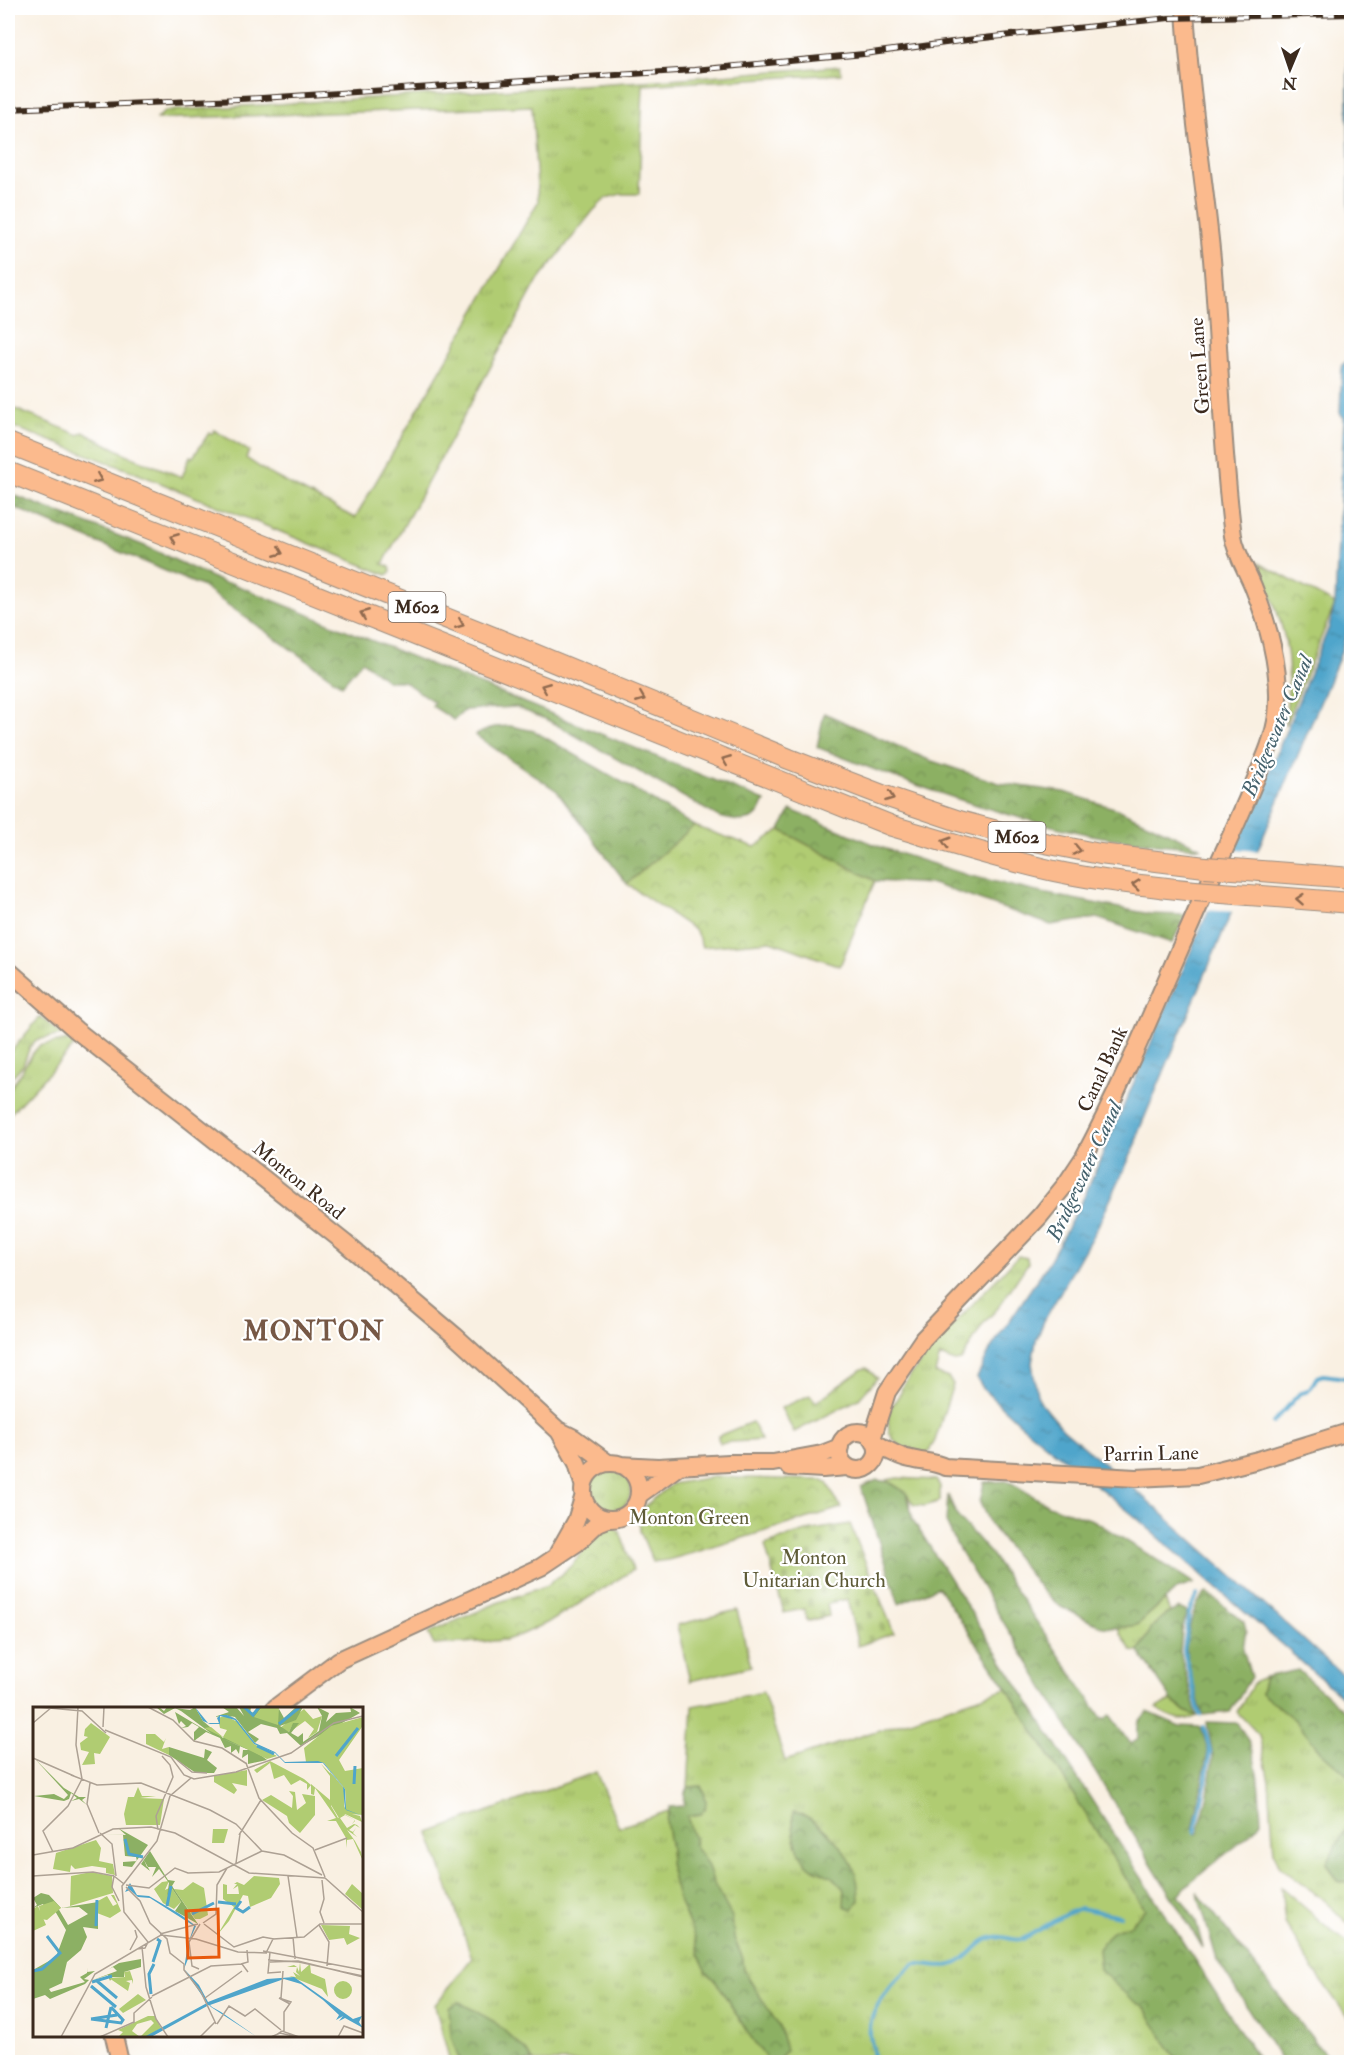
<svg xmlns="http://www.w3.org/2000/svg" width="1359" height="2070" viewBox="0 0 1359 2070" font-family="'IM FELL Double Pica',serif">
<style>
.grass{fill:url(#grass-tufts);stroke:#767b48;stroke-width:1.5}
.forest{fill:url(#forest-crowns);stroke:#646d41;stroke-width:1.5}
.cemetery{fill:url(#cemetery-stones);stroke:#767b48;stroke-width:1.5}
.park{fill:url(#park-crowns);stroke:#767b48;stroke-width:1.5}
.pitch{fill:#b0cc72;stroke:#767b48;stroke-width:1.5}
.water{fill:url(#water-ripples);stroke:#456874;stroke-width:1.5}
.pier{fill:#f9f0e2}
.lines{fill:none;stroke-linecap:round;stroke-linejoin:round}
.stream{stroke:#4fa5cb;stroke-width:4}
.major-casing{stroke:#9a8d80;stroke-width:20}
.highway-casing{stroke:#9a8d80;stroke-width:22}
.major{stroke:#fbba8d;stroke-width:16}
.highway{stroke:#fbba8d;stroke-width:20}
.rail-casing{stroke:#3b2a1e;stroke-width:6}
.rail{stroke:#fff;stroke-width:4;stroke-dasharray:11;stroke-linecap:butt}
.highway-bridge-casing{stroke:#9a8d80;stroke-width:22;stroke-linecap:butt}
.highway-bridge{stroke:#fbba8d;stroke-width:20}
.oneway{stroke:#916b50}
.labels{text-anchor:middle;stroke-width:4.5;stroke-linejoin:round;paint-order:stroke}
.shield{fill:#fff;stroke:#766a62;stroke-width:1.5}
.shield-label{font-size:18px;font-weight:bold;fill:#3b2a1e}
.street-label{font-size:20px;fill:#3b2a1e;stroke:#fff}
.park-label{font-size:20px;fill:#5e5b37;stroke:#fff}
.water-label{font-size:21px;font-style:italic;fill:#44616c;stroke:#fff}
.district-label{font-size:26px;font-weight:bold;letter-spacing:1.5px;fill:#775845;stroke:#fff}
.inset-river{fill:none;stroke:#4fa5cb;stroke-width:3}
.inset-road{fill:none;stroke:#ada194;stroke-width:1.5}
.view{fill:#e8590c;fill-opacity:0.15;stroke:#e8590c;stroke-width:3}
.inset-edge{fill:none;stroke:#3b2a1e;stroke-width:3}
</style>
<defs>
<pattern id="grass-tufts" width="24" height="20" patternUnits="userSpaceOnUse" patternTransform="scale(1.5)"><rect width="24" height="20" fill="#b0cc72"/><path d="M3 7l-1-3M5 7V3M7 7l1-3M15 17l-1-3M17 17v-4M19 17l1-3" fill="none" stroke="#98af62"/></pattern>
<pattern id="forest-crowns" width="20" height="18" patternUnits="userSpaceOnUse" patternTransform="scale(1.5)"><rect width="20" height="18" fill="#8cb064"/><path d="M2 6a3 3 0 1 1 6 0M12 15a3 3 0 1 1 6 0" fill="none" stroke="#748f52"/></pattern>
<pattern id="cemetery-stones" width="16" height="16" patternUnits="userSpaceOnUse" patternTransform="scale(1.5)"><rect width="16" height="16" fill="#b0cc72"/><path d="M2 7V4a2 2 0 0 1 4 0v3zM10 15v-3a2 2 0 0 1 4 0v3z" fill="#98af62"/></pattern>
<pattern id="park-crowns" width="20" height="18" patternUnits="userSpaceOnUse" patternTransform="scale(1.5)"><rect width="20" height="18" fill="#b0cc72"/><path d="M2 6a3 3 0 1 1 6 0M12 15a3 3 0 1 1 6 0" fill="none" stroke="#98af62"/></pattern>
<pattern id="water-ripples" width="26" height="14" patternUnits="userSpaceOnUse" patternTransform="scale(1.5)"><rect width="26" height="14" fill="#4fa5cb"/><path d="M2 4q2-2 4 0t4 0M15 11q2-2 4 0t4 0" fill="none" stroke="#4387a4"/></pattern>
</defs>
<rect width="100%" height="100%" fill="#fff"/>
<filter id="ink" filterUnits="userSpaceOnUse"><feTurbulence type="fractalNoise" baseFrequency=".0167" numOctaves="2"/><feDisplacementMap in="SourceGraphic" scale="12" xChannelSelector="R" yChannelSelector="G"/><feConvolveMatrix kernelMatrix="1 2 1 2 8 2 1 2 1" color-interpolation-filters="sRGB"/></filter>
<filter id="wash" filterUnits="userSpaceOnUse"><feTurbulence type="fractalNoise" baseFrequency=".008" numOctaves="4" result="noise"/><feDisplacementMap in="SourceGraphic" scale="24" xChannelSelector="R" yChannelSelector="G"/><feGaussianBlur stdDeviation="1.35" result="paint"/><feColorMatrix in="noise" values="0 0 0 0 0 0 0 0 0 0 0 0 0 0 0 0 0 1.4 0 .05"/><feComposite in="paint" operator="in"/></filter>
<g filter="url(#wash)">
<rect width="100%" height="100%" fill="#f9f0e2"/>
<path class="grass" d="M 840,66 L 841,74 L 643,85 L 639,194 L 621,194 L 606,198 L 593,211 L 537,282 L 383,564 L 390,567 L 391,571 L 387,575 L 126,469 L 8,425 L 8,406 L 79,435 L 83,432 L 132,457 L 182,477 L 190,456 L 193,457 L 209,433 L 212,434 L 214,430 L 249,451 L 246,458 L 270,474 L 355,518 L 538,202 L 532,106 L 157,119 L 165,111 L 643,81 Z
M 40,1017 L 62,1035 L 36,1040 L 30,1047 L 23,1065 L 8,1081 L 8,1055 Z
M 67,1040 L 74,1046 L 8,1116 L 8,1092 L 33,1053 L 39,1046 Z
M 1018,1256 L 1027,1258 L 1028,1263 L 998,1308 L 983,1324 L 961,1361 L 955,1362 L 940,1356 L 935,1373 L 948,1378 L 953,1384 L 935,1441 L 927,1454 L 903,1449 L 893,1439 L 889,1432 L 888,1415 L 891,1407 L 902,1391 L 900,1389 L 934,1345 Z
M 867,1368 L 877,1378 L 859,1399 L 794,1432 L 781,1408 L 810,1395 L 816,1402 L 862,1369 Z
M 752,1422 L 761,1440 L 719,1443 L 718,1436 Z
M589 1490a21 21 0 1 1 42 0a21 21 0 1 1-42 0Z
M 897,1478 L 936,1480 L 940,1486 L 940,1501 L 925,1506 L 914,1505 L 906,1493 L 887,1480 Z
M 1165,1600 L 1170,1612 C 1154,1620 1146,1637 1139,1652 L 1131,1651 L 1118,1628 L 1137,1625 Z
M 1265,1677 L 1261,1693 L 1295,1720 L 1321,1752 L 1351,1778 L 1351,1820 L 1327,1863 L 1338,1881 L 1351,1884 L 1351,1926 L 1320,1897 L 1280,1867 L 1274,1853 L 1269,1781 L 1259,1735 L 1237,1712 L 1255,1681 Z
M 1007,1688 L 1242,2062 L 450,2062 L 435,2005 L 472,1958 L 429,1833 L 596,1772 L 619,1827 L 687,1805 L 693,1706 L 763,1692 L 785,1761 Z
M 1172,1700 L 1182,1710 L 1197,1716 C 1185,1724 1167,1716 1156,1708 Z
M 1281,1887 L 1333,1932 L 1351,1945 L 1351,2022 L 1311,1966 L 1285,1923 Z"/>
<path class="forest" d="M 8,493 L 145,546 L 224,583 L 231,583 L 765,801 C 763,804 761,811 758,814 C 749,825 731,820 719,817 L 548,720 L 515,707 L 465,710 L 454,720 L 432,706 L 434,702 L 403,681 L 388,681 L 362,661 L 342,685 L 201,586 L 8,505 Z
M 824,713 L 929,760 L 999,783 L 1064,792 L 1117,809 L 1202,848 C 1165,845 1128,842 1092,835 C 998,816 905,783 817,747 Z
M 510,726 L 534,731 L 627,785 L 694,826 L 627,884 L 557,791 L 475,735 L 494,727 Z
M 791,810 L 883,848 L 967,875 L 1037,892 L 1150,914 L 1186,915 L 1172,943 L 1097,918 L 1051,925 L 933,884 L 875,881 L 780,830 Z
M 877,1480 L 889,1482 L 907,1493 L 913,1520 L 960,1595 L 1260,2062 L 1178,2062 L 1146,2009 L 1131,1999 L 1100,1970 L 1098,1949 L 1112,1931 L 1130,1925 L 1145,1909 L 1007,1688 L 938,1587 L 899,1604 L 861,1487 Z
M 1008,1481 L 1048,1505 L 1093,1520 L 1194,1583 L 1177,1589 L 1137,1625 L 1118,1628 L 1103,1627 L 1061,1607 L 1043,1592 L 990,1524 L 980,1503 L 984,1482 Z
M 948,1495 L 957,1516 L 991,1554 L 1103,1720 L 1110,1715 L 1131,1744 L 1139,1739 C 1136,1726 1138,1720 1148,1712 L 1180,1726 L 1201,1727 L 1208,1751 L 1193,1830 L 1196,1834 L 1198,1833 L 1208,1794 L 1213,1756 L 1207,1722 L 1236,1723 C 1259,1747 1259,1789 1261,1821 C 1239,1851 1202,1865 1179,1895 L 1196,1921 L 1203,1948 L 958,1548 L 946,1522 Z
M 1207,1593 L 1244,1622 L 1246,1630 L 1243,1649 L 1251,1677 L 1230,1712 L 1203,1715 C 1198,1699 1187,1666 1186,1650 C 1186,1636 1194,1600 1207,1593 Z
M 1179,1608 L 1187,1612 L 1182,1630 L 1180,1652 L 1197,1716 L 1182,1710 L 1172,1700 L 1139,1652 C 1150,1629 1155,1619 1179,1608 Z
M 1298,1670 L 1351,1716 L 1351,1778 L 1321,1752 L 1295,1720 L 1261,1693 L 1265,1677 Z
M 701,1786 C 706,1797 709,1804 701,1814 L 687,1816 L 694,1839 L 695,1847 L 707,1864 L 713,1882 L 732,1917 L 734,1938 L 743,1959 L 744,1971 L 779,2026 L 786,2050 L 780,2058 L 767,2060 L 746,2030 L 716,1981 L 707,1972 L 699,1955 L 695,1938 L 678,1898 L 669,1863 L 671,1850 L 666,1820 L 670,1807 L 684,1806 L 685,1792 L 689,1787 Z
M 793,1812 C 814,1814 843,1846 852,1864 C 857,1876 859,1888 859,1901 L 852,1909 L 844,1906 C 844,1902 845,1895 844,1891 C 840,1878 825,1874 814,1869 C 796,1859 792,1831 793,1812 Z
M 1351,1820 L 1351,1884 L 1338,1881 L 1327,1863 Z
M 1197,1892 L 1331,2062 L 1282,2062 L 1217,1960 Z
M 459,2002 L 495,2022 L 529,2054 L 533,2062 L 460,2062 L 451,2036 L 449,2007 Z"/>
<path class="cemetery" d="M 850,1524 L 894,1633 L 858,1646 L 847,1599 L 827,1604 L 829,1616 L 807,1621 L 804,1609 L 784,1613 L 765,1545 L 806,1531 Z"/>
<path class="park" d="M 1259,563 L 1335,604 L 1285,725 C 1287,704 1290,682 1288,660 C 1286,628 1270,594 1259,563 Z
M 694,826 L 755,847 L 780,830 L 875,881 L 840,966 L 771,941 L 702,947 L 696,931 L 627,884 Z
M 712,1477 L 821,1480 L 827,1483 L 841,1508 L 710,1548 L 668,1560 L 653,1562 L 640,1531 L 639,1517 L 646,1505 L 672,1484 Z
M 613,1526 L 620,1532 L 633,1570 L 553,1620 L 523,1634 L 506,1640 L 434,1645 L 428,1633 L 497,1603 L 548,1585 L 571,1566 L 598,1531 Z"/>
<path class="pitch" d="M 737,1610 L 751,1666 L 690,1681 L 677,1625 Z"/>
<path class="water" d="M 1347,8 L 1351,8 L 1351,619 L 1339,658 L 1138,1133 L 1137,1142 L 1098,1226 L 1044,1321 L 1036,1341 L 1032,1363 L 1037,1395 L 1042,1404 L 1063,1429 L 1146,1499 L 1351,1682 L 1351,1705 L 1133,1515 L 1020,1424 L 984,1390 L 977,1378 L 991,1348 L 1047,1265 L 1084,1197 L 1273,762 L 1329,627 L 1335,604 L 1344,418 L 1340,413 L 1342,365 L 1348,360 L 1350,261 Z"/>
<path class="pier" d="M 1344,8 L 1351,8 L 1351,37 L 1346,38 Z
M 1231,849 L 1261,851 L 1235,912 L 1204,910 Z"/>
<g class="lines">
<path class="stream" d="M 1352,1357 L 1352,1359
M 1273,1423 L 1300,1393 C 1312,1393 1311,1385 1317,1377 L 1323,1375 L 1346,1378 L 1352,1374
M 1197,1595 L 1189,1613 L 1184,1651 L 1200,1715
M 1195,1832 L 1206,1780 L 1210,1751 L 1204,1727
M 872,2062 C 876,2053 871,2045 870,2035 C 867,2010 896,1978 915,1964 C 927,1963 941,1968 952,1965 C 970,1961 977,1939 995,1937 C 1005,1935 1013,1942 1023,1939 L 1068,1913 L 1080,1908 L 1120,1916"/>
</g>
</g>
<g filter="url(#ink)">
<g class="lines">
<g class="major-casing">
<path id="major" d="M 8,970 L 76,1030 L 345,1243 L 455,1336 L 559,1431 L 577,1463 L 583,1484
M 560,1431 L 574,1438 L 608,1463
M839 1451a19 19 0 1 1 38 0a19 19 0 1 1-38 0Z
M 872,1439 L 887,1392 L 923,1339 L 1040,1216 L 1066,1184 L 1084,1157 C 1130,1070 1166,978 1207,888 C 1223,853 1239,819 1254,783 C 1263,762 1274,739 1277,715 C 1282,672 1269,626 1253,586 C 1246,569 1236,554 1233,536 C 1221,444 1220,351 1212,259 C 1204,175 1189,92 1185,8
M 874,1442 C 886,1449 898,1457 911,1459 C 923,1462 934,1462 945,1467 L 1136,1478 L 1198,1475 L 1258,1460 L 1352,1431
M583 1491a28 28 0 1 1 56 0a28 28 0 1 1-56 0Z
M 620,1465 L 658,1467 L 729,1463 L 773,1463 L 822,1454 L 840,1447
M 789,1467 L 823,1469 L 847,1467
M 639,1495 L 678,1467
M 558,1553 L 576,1521 L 583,1498
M 275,1708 L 339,1660 L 541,1567 L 577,1543 L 598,1523 L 608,1519
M 114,2036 L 120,2062"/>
</g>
<g class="highway-casing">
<path id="highway" d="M 8,443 L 498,639 L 789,759 L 885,796 L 959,821 L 1035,841 L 1100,854 L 1205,867
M 8,472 L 892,826 C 946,842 999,859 1054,871 C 1101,881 1148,886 1195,891
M 1261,871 L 1352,878
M 1249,895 L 1352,903"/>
</g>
<use href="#major" class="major"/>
<use href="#highway" class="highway"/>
<g class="rail-casing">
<path id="rail" d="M 8,109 L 262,98 L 694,70 L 864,54 L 975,39 L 1169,18 L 1352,14"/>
</g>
<use href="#rail" class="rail"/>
<g class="highway-bridge-casing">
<path id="highway-bridge" d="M 1205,867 L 1261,871
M 1195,891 L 1249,895"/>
</g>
<use href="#highway-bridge" class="highway-bridge"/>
</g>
<defs><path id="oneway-chevron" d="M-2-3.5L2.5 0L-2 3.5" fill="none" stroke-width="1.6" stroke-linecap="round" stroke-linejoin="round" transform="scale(1.5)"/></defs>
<g class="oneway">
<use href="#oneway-chevron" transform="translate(98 479) rotate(22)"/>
<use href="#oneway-chevron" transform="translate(174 538) rotate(-158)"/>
<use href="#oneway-chevron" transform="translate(279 552) rotate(22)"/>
<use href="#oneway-chevron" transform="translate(364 614) rotate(-158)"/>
<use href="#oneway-chevron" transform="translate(460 624) rotate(22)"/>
<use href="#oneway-chevron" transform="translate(545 687) rotate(-158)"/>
<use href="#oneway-chevron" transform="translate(641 698) rotate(22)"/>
<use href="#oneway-chevron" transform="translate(726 760) rotate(-158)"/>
<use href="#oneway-chevron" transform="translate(890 797) rotate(20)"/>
<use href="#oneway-chevron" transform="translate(946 842) rotate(-163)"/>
<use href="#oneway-chevron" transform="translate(1077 850) rotate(11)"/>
<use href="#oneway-chevron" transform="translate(1136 885) rotate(-174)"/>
<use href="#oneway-chevron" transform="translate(1300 899) rotate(-176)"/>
</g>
</g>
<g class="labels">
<g class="shield">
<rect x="388.5" y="592" width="57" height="30" rx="4.5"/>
<rect x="988.5" y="822" width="57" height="30" rx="4.5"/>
</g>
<g class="shield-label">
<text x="417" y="613">M602</text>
<text x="1017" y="843">M602</text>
</g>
<g class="street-label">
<text transform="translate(1199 366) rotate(-94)" y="7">Green Lane</text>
<text transform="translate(1102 1069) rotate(-65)" y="7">Canal Bank</text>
<text transform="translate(299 1180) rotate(39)" y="7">Monton Road</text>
<text transform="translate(1151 1453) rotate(-1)" y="7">Parrin Lane</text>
</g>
<g class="park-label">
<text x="689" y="1524">Monton Green</text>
<text x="814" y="1564">Monton<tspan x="814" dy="23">Unitarian Church</tspan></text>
</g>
<g class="water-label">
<text transform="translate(1277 726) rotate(-67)" y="7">Bridgewater Canal</text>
<text transform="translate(1084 1171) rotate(-65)" y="7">Bridgewater Canal</text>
</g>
<g class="district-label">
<text x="314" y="1340">MONTON</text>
</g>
</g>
<g transform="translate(33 1707)">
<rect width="330" height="330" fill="#f9f0e2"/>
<path d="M 271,2 L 280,12 L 289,9 L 284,25 L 275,31 L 281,22 L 272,14 L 261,22 L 259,19 L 256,25 L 247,21 ZM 113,27 L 122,27 L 131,35 L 133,31 L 129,42 L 136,40 L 136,48 L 113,37 ZM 288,57 L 303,72 L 298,99 L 305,111 L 311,107 L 322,113 L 322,114 L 319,117 L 322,113 L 312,108 L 307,111 L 314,121 L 321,117 L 324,118 L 327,121 L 322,118 L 316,123 L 320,125 L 323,121 L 320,126 L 324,130 L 314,123 L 322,134 L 328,145 L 330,154 L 320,132 L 314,133 L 313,141 L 313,131 L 303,114 L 294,114 L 303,111 L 287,88 L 282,81 L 281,88 L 278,87 L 278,77 L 297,93 L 297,69 ZM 214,63 L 214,79 L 199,76 L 204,83 L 201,87 L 181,75 L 181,69 ZM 105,80 L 109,89 L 123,89 L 107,91 L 131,92 L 127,118 L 93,118 L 91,107 L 95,90 L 101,90 ZM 63,133 L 68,141 L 66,154 L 80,157 L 82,168 L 73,166 L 73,161 L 59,159 L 42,162 L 38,158 L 37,165 L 20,162 L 23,146 ZM 221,169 L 246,171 L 247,177 L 238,191 L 217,200 L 215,189 L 210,188 L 196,214 L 185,227 L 201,200 L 190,192 L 190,177 L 194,178 L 194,187 L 206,187 L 205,179 L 200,182 L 204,177 L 201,177 L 204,175 L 211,178 ZM 136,174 L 132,183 L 138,180 L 148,195 L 141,202 L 130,196 L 121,182 L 129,175 ZM 160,175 L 171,181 L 175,208 L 167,212 L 162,212 L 141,182 L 150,183 ZM 78,188 L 81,188 L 88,204 L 77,211 L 64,206 L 65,194 L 74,189 L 80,199 L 84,197 ZM 5,199 L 13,218 L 0,224 L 0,202 ZM 267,255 L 268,265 L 277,257 L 278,266 L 292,272 L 296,268 L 292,272 L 295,290 L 289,282 L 256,269 L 263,270 L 260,265 L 267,269 L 263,265 L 264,260 L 254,260 L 261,258 L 264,260 L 266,265 ZM 115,309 L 122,309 L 128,321 L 113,330 L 77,330 L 85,330 L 90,325 L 85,323 ZM 118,313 L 121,316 L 107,330 L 99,324 L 104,317 Z" fill="#b0cc72" fill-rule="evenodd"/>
<path d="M 123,0 L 126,0 L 131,4 L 134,0 L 157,3 L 162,0 L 170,14 L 190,31 L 192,29 L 229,49 L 234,53 L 215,57 L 215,47 L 209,51 L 210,43 L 216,43 L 190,32 L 207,39 L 206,47 L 203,42 L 198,46 L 198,39 L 192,41 L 187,31 L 173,25 L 161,34 L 161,25 L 166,20 L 159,16 L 155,20 L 148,21 L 153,19 L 148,14 L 146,17 L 142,5 L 179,27 L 148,4 L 142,1 L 131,7 ZM 189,0 L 203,0 L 211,9 L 206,0 L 218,0 L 217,7 L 229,0 L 222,10 L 242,8 L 246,2 L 251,11 L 263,0 L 270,0 L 263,13 L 247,19 L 256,25 L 260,16 L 266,16 L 258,26 L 265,30 L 270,26 L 270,35 L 286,24 L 289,9 L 284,0 L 296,6 L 293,15 L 303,6 L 318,5 L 317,0 L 327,6 L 268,39 L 254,26 L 247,27 L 244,21 L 228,17 L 215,25 L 226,32 L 222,36 L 202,10 L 197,9 L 205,13 L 193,8 L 181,10 L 196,5 ZM 136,40 L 171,51 L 172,42 L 179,45 L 174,53 L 184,61 L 181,66 L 163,66 L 136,48 ZM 2,52 L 31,81 L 46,90 L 53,90 L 49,93 L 54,98 L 46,92 L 38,94 L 44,91 L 38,86 L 36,92 L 31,94 L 1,89 L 21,87 L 31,92 L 35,88 ZM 85,121 L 115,138 L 99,160 L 90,159 L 90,155 L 104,154 L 103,150 L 92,149 L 90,128 L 68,127 L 93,128 ZM 117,144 L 135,173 L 142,174 L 139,179 L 165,217 L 142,204 L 148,195 L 138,180 L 134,189 L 136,176 L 126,162 L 119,170 L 123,160 L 114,160 L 111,153 L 117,164 L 108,157 ZM 8,186 L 16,188 L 28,201 L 65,195 L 65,222 L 50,220 L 54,230 L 48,243 L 34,255 L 29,276 L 16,282 L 18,285 L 52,275 L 47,270 L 54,266 L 55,260 L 54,265 L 62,264 L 51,272 L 56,273 L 52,277 L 17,292 L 12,288 L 0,292 L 0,263 L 23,250 L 33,223 L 22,204 L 15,209 L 10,197 L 0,201 L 4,198 L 0,191 ZM 46,200 L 55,207 L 35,218 L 25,201 ZM 108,252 L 108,260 L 91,265 L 91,270 L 79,270 L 77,274 L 75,268 L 57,274 L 84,264 L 80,260 L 76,262 L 86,256 Z" fill="#8cb064" fill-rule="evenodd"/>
<path d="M301 283a9 9 0 1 1 18 0a9 9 0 1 1-18 0ZM 105,287 L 113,293 L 90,306 L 86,302 Z" fill="#b0cc72"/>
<path d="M 229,0 L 246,0 L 245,18 L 221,10 ZM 192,9 L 205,15 L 221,37 L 244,49 L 234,52 L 171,21 L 178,20 L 190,30 L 194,23 L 187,21 L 185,11 ZM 330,10 L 329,20 L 306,53 L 312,64 L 330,61 L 330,108 L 319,107 L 327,109 L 329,115 L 312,107 L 306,111 L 298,98 L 297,65 L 310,80 L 312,88 L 311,99 L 312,101 L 313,93 L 312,82 L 291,56 L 273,55 L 271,41 L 298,19 ZM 58,16 L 77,30 L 67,47 L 61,46 L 62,57 L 49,58 L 56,45 L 48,43 L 47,36 L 55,30 L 51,29 L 52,22 ZM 237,54 L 271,72 L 278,78 L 274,83 L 274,77 L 267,73 L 258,78 L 251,68 L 241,72 L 237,56 L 224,66 L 221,63 ZM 256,84 L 262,85 L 264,103 L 273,96 L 269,87 L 282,89 L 282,108 L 267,126 L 256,116 L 254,109 L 229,93 L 238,88 L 259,101 L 260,89 ZM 180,122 L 195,122 L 191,136 L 179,136 ZM 319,177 L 330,187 L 330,203 L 312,187 ZM 21,194 L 28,201 L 14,213 L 8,212 L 6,199 ZM 288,218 L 317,219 L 316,227 L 327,231 L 314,238 L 311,231 L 296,233 ZM 97,264 L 100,273 L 100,277 L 99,273 L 93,274 L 97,276 L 95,284 L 76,271 L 92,270 L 91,265 Z" fill="#b0cc72"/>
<path d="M 58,165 L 79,169 L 80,186 L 37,199 L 38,169 Z" fill="#b0cc72"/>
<path d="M 162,0 L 175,16 L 186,16 L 184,11 L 187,8 L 194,8 L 203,12 L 222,36 L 242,45 L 252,55 L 285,54 L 291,56 L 312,82 L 313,103 L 330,109 L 312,102 L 310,80 L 290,56 L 252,56 L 242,46 L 221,37 L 202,13 L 187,9 L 187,17 L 177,17 L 170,14 ZM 97,176 L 104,188 L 116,189 L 145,206 L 151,210 L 163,219 L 155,237 L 155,252 L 151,262 L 166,278 L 175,295 L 234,272 L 261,270 L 320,312 L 329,309 L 326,315 L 330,321 L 312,311 L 306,314 L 310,309 L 303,313 L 306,308 L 290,293 L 268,277 L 251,272 L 177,298 L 179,300 L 188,305 L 224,330 L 178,300 L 176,298 L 118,330 L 111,330 L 174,296 L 151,262 L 155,237 L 161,219 L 117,191 L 105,190 L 97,183 L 92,185 Z" fill="#4fa5cb"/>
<path class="inset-river" d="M 211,0 L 220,8 L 226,0M 246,17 L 267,0M 224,39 L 241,47M 303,49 L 325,21M 321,77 L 322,59M 92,132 L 96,147 L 110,150M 208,194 L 203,201 L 210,205 L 217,200M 185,195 L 203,197M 134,199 L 138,179M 159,207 L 181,196M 63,219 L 64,193M 120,255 L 127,234 L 124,232M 0,264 L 9,262 L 27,246 L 14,229M 64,274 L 84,291M 59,275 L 79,269M 58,279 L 83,300M 118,287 L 116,267 L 121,257M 58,312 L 88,316 L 90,313 L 78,300M 58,312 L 84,308M 73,321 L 78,300"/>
<path class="inset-road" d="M 5,0 L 49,4 L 73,26M 115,0 L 140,13 L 161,34 L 189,41 L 214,57M 0,16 L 19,0M 70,20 L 71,0M 72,23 L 138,50 L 151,68 L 161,72 L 203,65 L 258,46 L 301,16 L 330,9M 0,51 L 41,69M 144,53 L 159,65 L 174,66M 213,56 L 226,91 L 259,126 L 280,141 L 292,170M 38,68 L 64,78 L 108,76 L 177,103 L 203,117 L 229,144 L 251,148 L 289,168M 57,76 L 54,97 L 66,126M 125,123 L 123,109 L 140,70 L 137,58 L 129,49M 67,126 L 79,137 L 83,169M 206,128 L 228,93M 282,143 L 314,131M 20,145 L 10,124 L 35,99 L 49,72 L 43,38 L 45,0M 0,148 L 40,141 L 80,122 L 118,120 L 142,126 L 216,166 L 292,171 L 330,205M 203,156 L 207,127M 0,169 L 60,165 L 81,169M 255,169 L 264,230M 289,173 L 291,192 L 287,205 L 291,216M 93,178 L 116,181 L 142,161 L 155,166 L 186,165 L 229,144M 93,180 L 107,194 L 117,216 L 134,232 L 137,246 L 151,257 L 151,263 L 168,285 L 183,317M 86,194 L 79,180 L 81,169 L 91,177M 170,216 L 183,207 L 184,178 L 194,161M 171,217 L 201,240 L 230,230 L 241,232M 286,218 L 296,235 L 294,259M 127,227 L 165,217M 260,230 L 262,252M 109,240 L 113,280 L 123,312 L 135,330M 104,242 L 112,241 L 115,235 L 91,205 L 89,179 L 124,134 L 137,89 L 158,71M 97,243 L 104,230 L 102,223M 230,244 L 330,263M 237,245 L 235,266 L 248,265M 233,246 L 240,232 L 271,230 L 287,217 L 330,217M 235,253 L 266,255 L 307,264M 237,255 L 265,254 L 330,270M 208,257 L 215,255 L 214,243M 166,262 L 159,259 L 156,235 L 167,217M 306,264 L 330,269M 119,289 L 178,259 L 209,257 L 215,265M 172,291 L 209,264M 248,291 L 250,264M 101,316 L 101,306 L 119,290M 184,317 L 196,299 L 212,309 L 222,302 L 248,323M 251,324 L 251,305 L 258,295 L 246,291 L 257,297M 28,330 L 62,267 L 128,228 L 163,232 L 205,245 L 234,246M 67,330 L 101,315M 167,330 L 182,315M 238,330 L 247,326 L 264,330M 240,330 L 249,324 L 266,330M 305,330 L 311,319 L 330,326"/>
<path class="view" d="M 185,202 L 186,250 L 155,251 L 153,204 Z"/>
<rect width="330" height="330" class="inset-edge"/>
</g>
<rect width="1359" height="2070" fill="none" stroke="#fff" stroke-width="30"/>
<g transform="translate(1290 69) rotate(182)" stroke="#ffffff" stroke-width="4.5" paint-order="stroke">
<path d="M0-4.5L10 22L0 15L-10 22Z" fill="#3b2a1e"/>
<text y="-9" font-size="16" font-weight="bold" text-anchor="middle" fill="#3b2a1e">N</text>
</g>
</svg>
